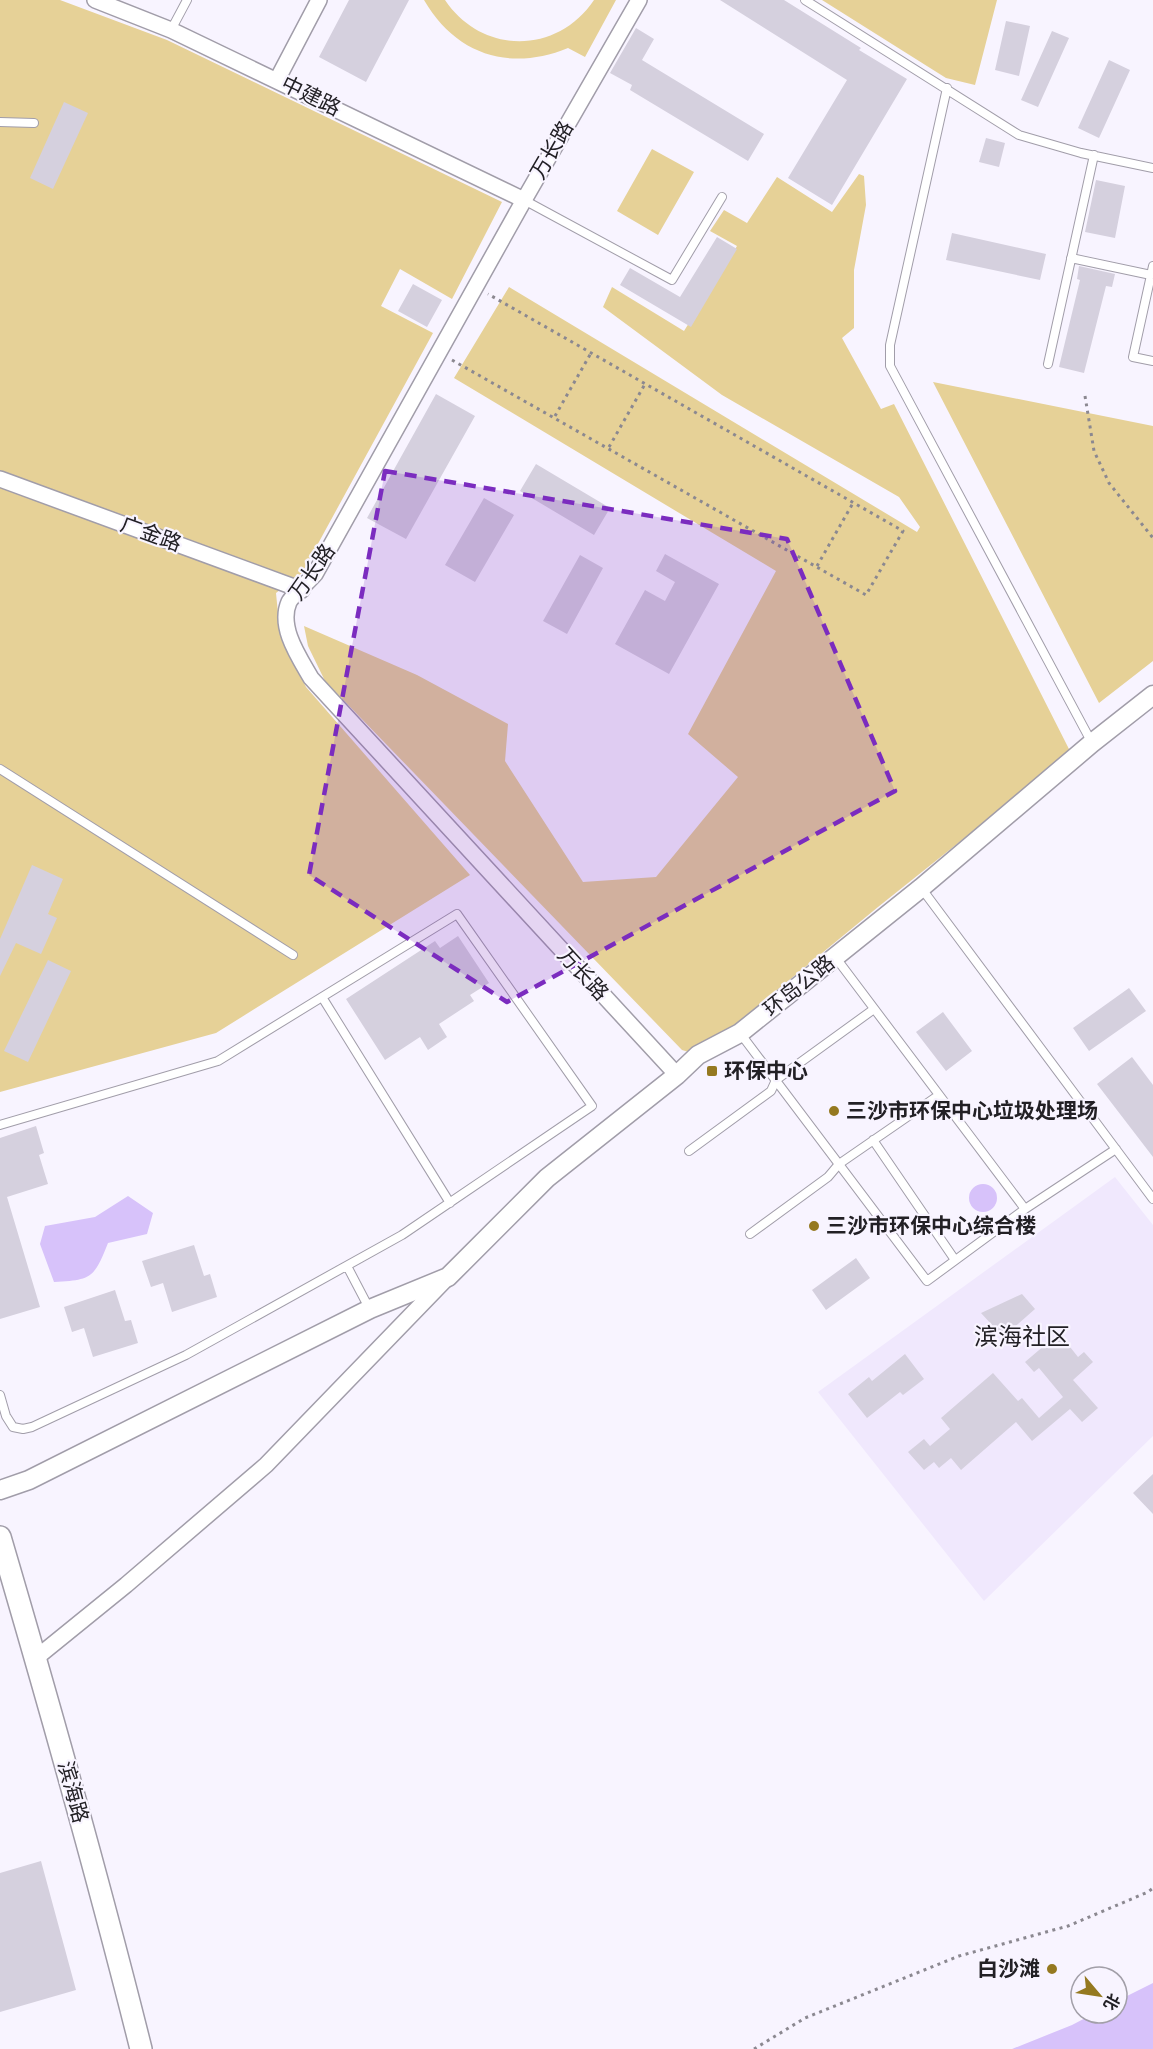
<svg xmlns="http://www.w3.org/2000/svg" width="1153" height="2049" viewBox="0 0 1153 2049" font-family="Signika,'Noto Sans SC',sans-serif">
<style>
.built{fill:#f0e8fd}
.green{fill:#e6d197}
.water{fill:#d7c2fa}
.building{fill:#d5d0de}
.lines{fill:none;stroke-linecap:round;stroke-linejoin:round}
.service-casing{stroke:#a19da9;stroke-width:10}
.minor-casing{stroke:#a19da9;stroke-width:18}
.tertiary-casing{stroke:#a19da9;stroke-width:21}
.secondary-casing{stroke:#a19da9;stroke-width:24}
.path{stroke:#8b8890;stroke-width:3;stroke-dasharray:3 4.5;stroke-linecap:butt}
.service{stroke:#fff;stroke-width:8}
.minor{stroke:#fff;stroke-width:15}
.tertiary{stroke:#fff;stroke-width:18}
.secondary{stroke:#fff;stroke-width:21}
.marked{fill:#7b2cbf;fill-opacity:0.2;stroke:#7b2cbf;stroke-width:4.5;stroke-dasharray:12 8;stroke-linejoin:round}
.poi-dot{fill:#957920;stroke:#f8f4ff;stroke-width:2}
.labels{text-anchor:middle;stroke-width:4.5;stroke-linejoin:round;paint-order:stroke}
.street-label{font-size:21px;fill:#222025;stroke:#f8f4ff}
.poi-label{font-size:21px;font-weight:bold;fill:#222025;stroke:#f8f4ff;text-anchor:start}
.quarter-label{font-size:24px;fill:#222025;stroke:#f8f4ff}
</style>
<rect width="100%" height="100%" fill="#f8f4ff"/>
<path class="built" d="M 1115,1177 L 1153,1225 L 1153,1436 L 984,1601 L 818,1392 Z"/>
<path class="green" d="M 0,0 L 60,0 L 167,40 L 502,202 L 452,299 L 400,269 L 381,306 L 433,333 L 302,573 L 276,593 L 280,634 L 306,687 L 470,875 L 216,1033 L 0,1092 Z
M 424,0 L 445,0 C 482,55 557,55 594,0 L 616,0 L 585,57 L 568,48 C 510,72 456,55 424,0 Z
M 822,0 L 997,0 L 975,85 L 946,78 Z
M 652,149 L 694,172 L 658,235 L 617,211 Z
M 859,174 L 864,176 L 866,205 L 854,270 L 854,328 L 842,338 L 881,409 L 894,404 L 1071,753 L 878,907 L 698,1055 L 682,1050 L 325,681 L 308,646 L 304,626 L 417,675 L 508,724 L 505,761 L 583,882 L 656,877 L 738,777 L 688,734 L 776,571 L 454,378 L 509,287 L 917,532 L 920,527 L 899,497 L 722,395 L 603,307 L 612,287 L 684,331 L 737,246 L 710,231 L 724,210 L 747,223 L 777,177 L 832,212 Z
M 933,382 L 1153,426 L 1153,661 L 1099,703 Z"/>
<path class="water" d="M969 1198a14 14 0 1 1 28 0a14 14 0 1 1-28 0Z
M 128,1196 L 153,1213 L 147,1234 L 108,1243 C 94,1278 92,1280 54,1282 L 40,1244 L 45,1226 L 95,1217 Z
M 1153,1983 L 1153,2049 L 1012,2049 L 1072,2025 L 1095,2013 L 1117,2013 L 1117,2001 Z"/>
<path class="building" d="M 349,0 L 409,0 L 366,82 L 319,57 Z
M 720,0 L 784,0 L 861,48 L 859,50 L 907,79 L 832,205 L 788,178 L 847,80 Z
M 1006,21 L 1030,26 L 1019,76 L 995,70 Z
M 636,28 L 654,39 L 642,60 L 764,134 L 748,161 L 630,90 L 632,85 L 610,73 Z
M 1052,31 L 1069,38 L 1038,107 L 1021,100 Z
M 1109,60 L 1130,70 L 1099,138 L 1078,128 Z
M 64,102 L 88,113 L 53,189 L 30,178 Z
M 986,138 L 1005,143 L 999,167 L 979,162 Z
M 1096,180 L 1125,186 L 1115,238 L 1085,232 Z
M 952,233 L 1046,254 L 1040,280 L 946,260 Z
M 717,237 L 737,249 L 691,327 L 620,285 L 630,268 L 680,297 Z
M 1079,266 L 1115,274 L 1112,287 L 1106,286 L 1084,373 L 1059,367 L 1080,280 L 1077,279 Z
M 413,284 L 442,300 L 427,327 L 398,311 Z
M 436,394 L 475,416 L 406,539 L 367,518 Z
M 536,464 L 610,508 L 594,535 L 520,491 Z
M 484,498 L 514,515 L 475,582 L 445,565 Z
M 665,554 L 719,584 L 669,674 L 615,644 L 645,590 L 665,601 L 675,582 L 656,571 Z
M 580,555 L 603,568 L 567,634 L 543,621 Z
M 32,865 L 63,879 L 48,914 L 57,918 L 41,954 L 16,943 L 0,976 L 0,939 Z
M 458,936 L 489,983 L 470,995 L 474,1001 L 439,1024 L 447,1037 L 428,1050 L 420,1037 L 385,1060 L 346,999 L 435,941 L 440,948 Z
M 48,960 L 71,971 L 28,1062 L 4,1051 Z
M 1129,988 L 1146,1011 L 1089,1051 L 1073,1028 Z
M 943,1012 L 972,1051 L 946,1071 L 916,1032 Z
M 1132,1057 L 1153,1085 L 1153,1157 L 1097,1084 Z
M 36,1126 L 44,1153 L 39,1155 L 48,1184 L 7,1197 L 40,1307 L 0,1319 L 0,1138 Z
M 194,1245 L 204,1276 L 210,1274 L 217,1297 L 172,1312 L 163,1283 L 151,1287 L 142,1261 Z
M 856,1258 L 870,1278 L 826,1310 L 812,1290 Z
M 115,1290 L 125,1321 L 131,1320 L 138,1343 L 93,1357 L 84,1328 L 72,1332 L 64,1307 Z
M 1022,1294 L 1035,1309 L 1003,1337 L 981,1313 Z
M 1059,1333 L 1078,1357 L 1084,1352 L 1093,1362 L 1073,1380 L 1098,1408 L 1082,1422 L 1070,1409 L 1032,1441 L 1016,1422 L 961,1470 L 951,1458 L 939,1468 L 934,1462 L 924,1470 L 908,1452 L 924,1439 L 930,1446 L 950,1429 L 941,1418 L 993,1373 L 1018,1401 L 1022,1398 L 1039,1418 L 1063,1397 L 1039,1368 L 1034,1372 L 1025,1362 Z
M 905,1354 L 924,1379 L 903,1395 L 900,1392 L 867,1418 L 848,1394 L 869,1377 L 872,1381 Z
M 1153,1474 L 1153,1514 L 1133,1493 Z
M 41,1861 L 76,1990 L 0,2012 L 0,1873 Z"/>
<g class="lines">
<g class="service-casing">
<path id="service" d="M 805,0 L 1019,135 L 1081,153 L 1153,168
M 171,30 L 187,0
M 947,88 L 890,345 L 890,366 L 1092,743
M 0,122 L 34,123
M 524,200 L 672,280 L 722,197
M 1071,258 L 1151,275
M 1153,266 L 1133,357 L 1153,361
M 1048,364 L 1094,155
M 0,769 L 293,955
M 922,889 L 1153,1199
M 322,997 L 450,1203
M 740,1033 L 927,1281 L 1025,1209 L 836,958
M 0,1125 L 218,1061 L 457,914 L 592,1106 L 402,1235 L 186,1355 L 32,1427 L 23,1429 L 13,1427 L 6,1416 L 0,1395
M 873,1140 L 955,1260
M 689,1151 L 771,1091 L 776,1080 L 874,1009
M 1025,1209 L 1116,1149
M 750,1234 L 828,1177 L 839,1164 L 939,1095
M 347,1266 L 369,1308"/>
</g>
<g class="minor-casing">
<path id="minor" d="M 95,0 L 171,30 L 524,200
M 639,0 L 524,200 L 315,574 C 309,581 292,596 289,602 C 278,627 299,657 311,678 L 677,1075
M 277,80 L 319,0
M 0,479 L 302,590
M 36,1658 L 126,1585 L 266,1465 L 446,1279"/>
</g>
<g class="tertiary-casing">
<path id="tertiary" d="M 0,1490 L 29,1480 L 370,1309 L 448,1277 L 547,1178 L 677,1075 L 698,1055 L 740,1033 L 835,957 L 921,888 L 1092,743 L 1153,695"/>
</g>
<g class="secondary-casing">
<path id="secondary" d="M 0,1537 C 50,1707 98,1877 141,2049"/>
</g>
<path class="path" d="M 452,360 L 866,595 L 903,531 L 488,294
M 1085,396 L 1094,451 L 1109,483 L 1153,538
M 555,416 L 591,353
M 609,447 L 645,384
M 817,566 L 853,503
M 754,2049 L 805,2018 L 959,1956 L 1068,1926 L 1148,1892 L 1153,1888"/>
<use href="#service" class="service"/>
<use href="#minor" class="minor"/>
<use href="#tertiary" class="tertiary"/>
<use href="#secondary" class="secondary"/>
</g>
<path class="marked" d="M 385,471 L 787,539 L 895,791 L 507,1002 L 309,875 Z"/>
<g class="poi-dot">
<rect x="706" y="1065" width="12" height="12" rx="3"/>
<circle cx="834" cy="1111" r="6"/>
<circle cx="814" cy="1226" r="6"/>
<circle cx="1052" cy="1969" r="6"/>
</g>
<g class="labels">
<g class="street-label">
<text transform="translate(311 96) rotate(26)" y="7">中建路</text>
<text transform="translate(552 150) rotate(-60)" y="7">万长路</text>
<text transform="translate(151 534) rotate(20)" y="7">广金路</text>
<text transform="translate(312 572) rotate(-55)" y="7">万长路</text>
<text transform="translate(583 974) rotate(47)" y="7">万长路</text>
<text transform="translate(799 986) rotate(-39)" y="7">环岛公路</text>
<text transform="translate(73 1792) rotate(75)" y="7">滨海路</text>
</g>
<g class="poi-label">
<text x="724" y="1078">环保中心</text>
<text x="846" y="1118">三沙市环保中心垃圾处理场</text>
<text x="826" y="1233">三沙市环保中心综合楼</text>
<text x="1040" y="1976" text-anchor="end">白沙滩</text>
</g>
<g class="quarter-label">
<text x="1022" y="1345">滨海社区</text>
</g>
</g>
<g transform="translate(1099 1995) rotate(119)"><circle r="28" fill="#f8f4ff" stroke="#a29fa8" stroke-width="1.5"/>
<path d="M0-4.5L10 22L0 15L-10 22Z" fill="#957920"/>
<text y="-9" font-size="16" font-weight="bold" text-anchor="middle" fill="#222025">北</text>
</g>
</svg>
